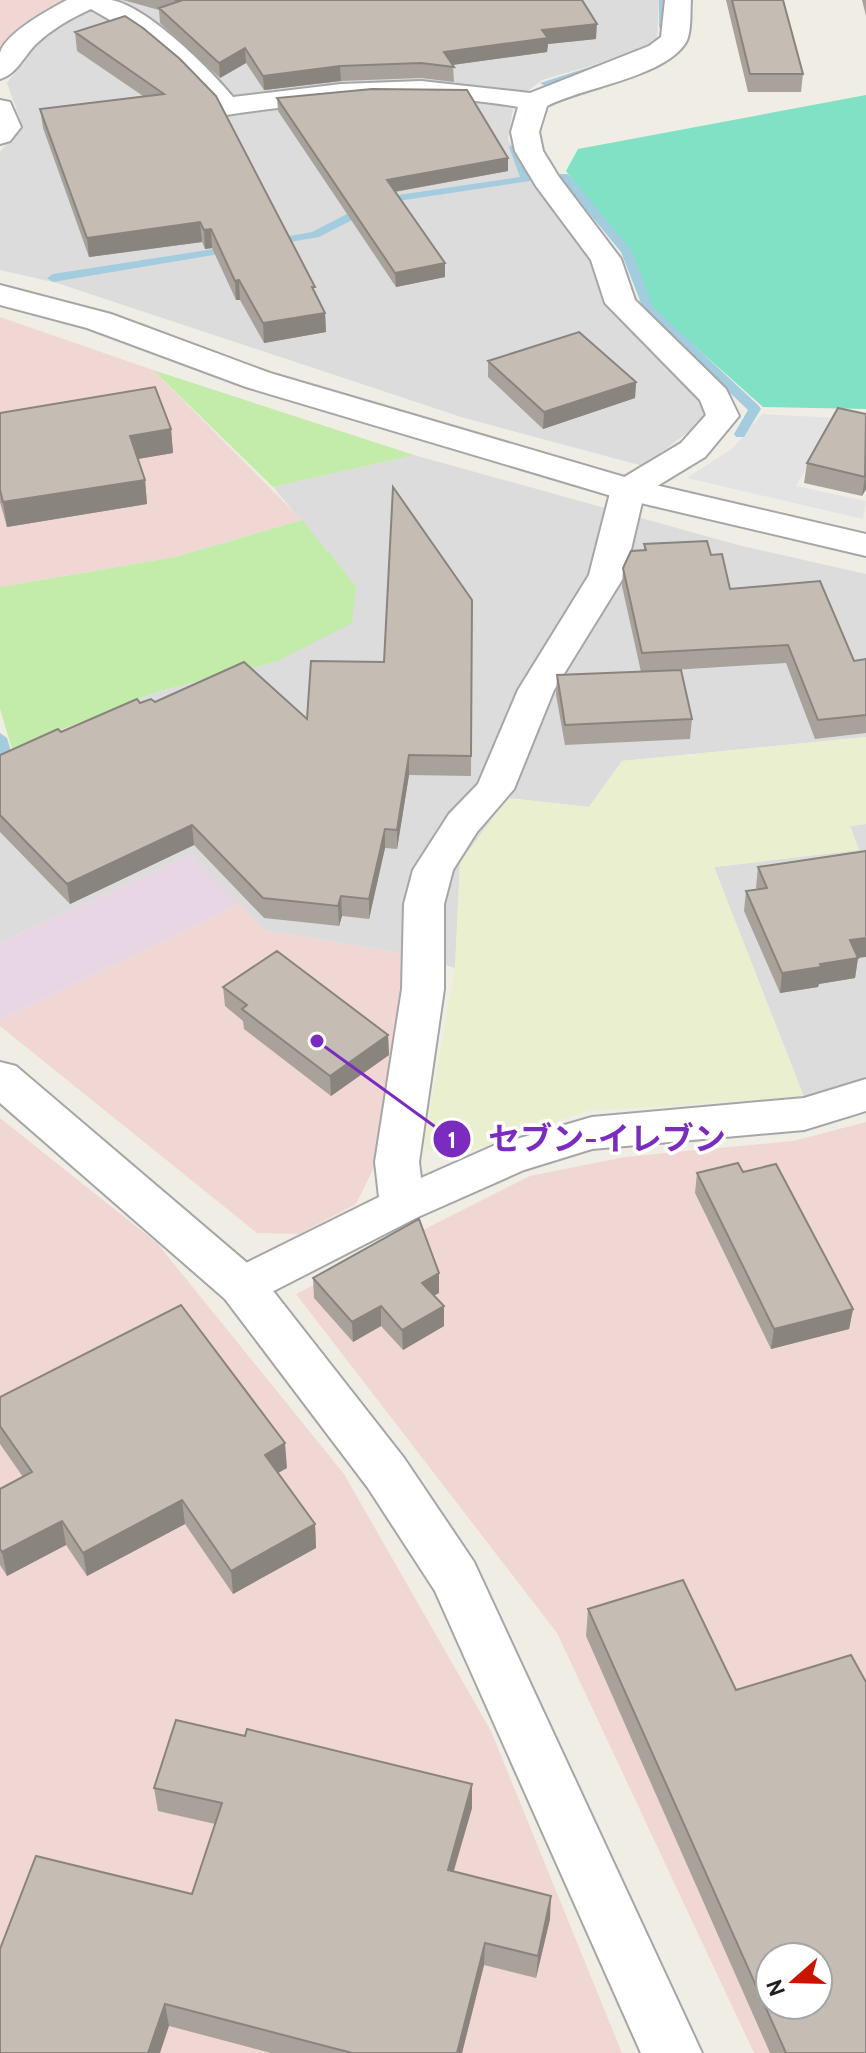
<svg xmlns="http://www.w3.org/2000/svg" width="866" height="2053" viewBox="0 0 866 2053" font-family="Cabin,'Noto Sans JP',sans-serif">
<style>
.residential{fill:#dddcdc}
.commercial{fill:#f1d7d3;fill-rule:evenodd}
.industrial{fill:#e9d6e4}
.farmland{fill:#eaefcf}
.grass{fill:#c3eba9}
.pitch{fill:#80e1c5}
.parking{fill:#e3e3e3}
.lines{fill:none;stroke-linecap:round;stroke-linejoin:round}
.stream{fill:#a4ccdf;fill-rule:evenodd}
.minor-casing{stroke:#a6a6a6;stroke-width:4}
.tertiary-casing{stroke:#a6a6a6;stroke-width:4}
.minor{fill:#fff;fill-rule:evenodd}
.tertiary{fill:#fff;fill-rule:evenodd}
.wall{fill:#a9a29b}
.shaded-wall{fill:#8a847e}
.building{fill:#c5bcb4;stroke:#8a847e;stroke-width:2;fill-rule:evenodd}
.leader{fill:none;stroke:#7b2cbf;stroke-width:3}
.callout-dot{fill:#7b2cbf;stroke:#fff;stroke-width:3}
.mark-label{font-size:24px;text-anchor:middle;font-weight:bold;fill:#fff}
.callout-label{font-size:32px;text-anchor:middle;font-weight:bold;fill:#7b2cbf;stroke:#fff;stroke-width:7;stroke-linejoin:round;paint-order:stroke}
</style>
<rect width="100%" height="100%" fill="#f0ede5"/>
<path class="residential" d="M 108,0 L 659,0 L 657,42 L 634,53 L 542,80 L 514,102 L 508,140 L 589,254 L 698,388 L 707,418 L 643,466 L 461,417 L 57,283 L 0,270 L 0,152 L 22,125 L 7,83 L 44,34 L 85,7 Z
M 414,455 L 738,545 L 866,574 L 866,737 L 622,761 L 589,807 L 507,798 L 460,863 L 455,968 L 407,954 L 264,930 L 189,855 L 0,943 L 0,756 L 160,691 L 275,662 L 356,586 L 273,487 Z
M 866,824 L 866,1077 L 804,1097 L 714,867 L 859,850 L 850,826 Z"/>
<path class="commercial" d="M 0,0 L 76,0 L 0,55 Z
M 0,317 L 153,370 L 302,520 L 175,557 L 0,587 Z
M 239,904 L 265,930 L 407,954 L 387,1141 L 356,1204 L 299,1234 L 257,1233 L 0,1026 L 0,1020 Z
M 0,1118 L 157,1243 L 344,1474 L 491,1731 L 622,2053 L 0,2053 Z
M 866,1122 L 866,2053 L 754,2053 L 557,1633 L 296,1294 L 530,1176 L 625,1157 L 793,1141 ZM 770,1957 L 818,1957 L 818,2005 L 770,2005 Z"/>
<path class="industrial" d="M 189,855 L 239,904 L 0,1020 L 0,943 Z"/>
<path class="farmland" d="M 866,737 L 866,824 L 850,826 L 859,850 L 714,867 L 804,1097 L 587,1111 L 448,1158 L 423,1148 L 455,968 L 460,863 L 507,798 L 589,807 L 622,761 Z"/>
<path class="grass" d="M 153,370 L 414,455 L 273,487 Z
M 302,520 L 356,586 L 352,623 L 275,662 L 160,691 L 12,749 L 0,709 L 0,587 L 175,557 Z"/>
<path class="pitch" d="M 866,95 L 866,409 L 763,407 L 654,310 L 629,254 L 566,171 L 578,149 Z"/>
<path class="parking" d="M 762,414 L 835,418 L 796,486 L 866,501 L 863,519 L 687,478 L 733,448 Z"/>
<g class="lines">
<path class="stream" d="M 659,0 L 669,0 L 669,27 L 664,30 L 659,27 Z
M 608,61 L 613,64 L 612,66 L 545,86 L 540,83 Z
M 514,144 L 519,147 L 532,179 L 530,181 L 385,203 L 319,237 L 272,245 L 266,242 L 272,239 L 312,232 L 378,198 L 520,177 L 509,147 Z
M 560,174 L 568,174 L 632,251 L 653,307 L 759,406 L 761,409 L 744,437 L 736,437 L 734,434 L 748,410 L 644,311 L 621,252 L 560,178 Z
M 233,246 L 239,249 L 237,251 L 53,282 L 47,278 L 53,274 Z
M 0,733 L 7,738 L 11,751 L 0,758 Z"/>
<g class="minor-casing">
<path id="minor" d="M 67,0 C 81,0 98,0 111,0 C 147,6 210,69 233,97 L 341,84 L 421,81 L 530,93 L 649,46 L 661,37 L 665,0 L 691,0 C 690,12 692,34 685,44 C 661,78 584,87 547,106 L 539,132 L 543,151 L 559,177 L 621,259 L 635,300 L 726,389 L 739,416 L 705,457 L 644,494 L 625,575 L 554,690 L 514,789 L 477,832 L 453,870 L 444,904 L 444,989 L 419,1162 L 421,1178 L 493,1146 L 592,1117 L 804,1098 L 866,1079 L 866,1111 L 804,1130 L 592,1149 L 524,1170 L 418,1217 L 258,1299 L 242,1304 L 226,1299 L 219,1286 L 226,1273 L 379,1197 L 375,1162 L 402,989 L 404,904 L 413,870 L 449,814 L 478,784 L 518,690 L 589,575 L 611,489 L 616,482 L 681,443 L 706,415 L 700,400 L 605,303 L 591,260 L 536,186 L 515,151 L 511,132 L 518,107 C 422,89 322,101 226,115 C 211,112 205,98 195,87 C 165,54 130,31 91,9 C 71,18 52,29 36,44 C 24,56 16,75 0,79 C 0,71 0,60 0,53 C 5,33 50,9 67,0 Z
M 0,100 L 10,102 L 21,127 L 10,141 L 0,144 Z"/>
</g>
<g class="tertiary-casing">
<path id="tertiary" d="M 0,285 L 111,314 L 270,373 L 638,481 L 866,534 L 866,556 L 615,497 L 246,387 L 87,328 L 0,305 Z
M 0,1062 L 16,1066 L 259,1273 L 404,1458 L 474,1562 L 702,2053 L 641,2053 L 435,1591 L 368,1488 L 225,1299 L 0,1103 Z"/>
</g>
<use href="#minor" class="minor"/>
<use href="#tertiary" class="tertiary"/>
</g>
<path class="wall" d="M 123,0 L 582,0 L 596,39 L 548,44 L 547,52 L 453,65 L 454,82 L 421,78 L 341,81 L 264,90 L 246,63 L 220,78 L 160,23 L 159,10 Z
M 726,0 L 783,0 L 803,74 L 801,92 L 748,92 Z
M 862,0 L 866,0 L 866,16 Z
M 125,16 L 316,294 L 325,313 L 326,332 L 264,343 L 240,300 L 236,300 L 212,248 L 205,249 L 202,242 L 89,257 L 43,128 L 40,109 L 143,96 L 77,51 L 75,32 Z
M 277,98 L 508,171 L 395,192 L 445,277 L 396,287 L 278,111 Z
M 488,361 L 636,382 L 635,398 L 543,429 L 488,377 Z
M 0,413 L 171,429 L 173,453 L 137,459 L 145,480 L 147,504 L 7,527 L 0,502 Z
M 866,414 L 866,489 L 862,496 L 804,483 L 807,463 Z
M 644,544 L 711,555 L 730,589 L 854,661 L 866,659 L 866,733 L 815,739 L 786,663 L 641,672 L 622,586 L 623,568 L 644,550 Z
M 472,600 L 471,776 L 409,775 L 397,849 L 385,848 L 369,919 L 342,916 L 339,926 L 264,918 L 194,845 L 70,904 L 0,832 L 0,755 L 140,703 L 307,719 L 384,662 Z
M 557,675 L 692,719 L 690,739 L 565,745 L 556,695 Z
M 758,867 L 858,958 L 855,978 L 819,984 L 818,987 L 780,993 L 744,911 L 746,891 L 757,889 L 756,887 Z
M 223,987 L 388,1035 L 389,1055 L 331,1096 L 244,1029 L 243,1021 L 225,1006 Z
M 697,1173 L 853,1309 L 849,1329 L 771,1349 L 695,1193 Z
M 313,1278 L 439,1293 L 434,1295 L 444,1306 L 444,1326 L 403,1350 L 381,1326 L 353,1342 L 314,1298 Z
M 0,1397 L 287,1468 L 278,1473 L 315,1524 L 316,1548 L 233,1594 L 185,1524 L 87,1576 L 66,1545 L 7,1576 L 0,1565 L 0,1489 L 23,1477 L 0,1444 Z
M 588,1609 L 866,2053 L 770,2053 L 586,1636 Z
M 154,1788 L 472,1808 L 454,1871 L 550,1919 L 536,1978 L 484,1965 L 462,2053 L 271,2053 L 169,2026 L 0,2053 L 192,1894 L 215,1824 L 158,1811 Z"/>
<path class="shaded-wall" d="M 597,24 L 596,39 L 548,44 L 547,52 L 444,66 L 444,52 L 542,30 Z
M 245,48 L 246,63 L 220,78 L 219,63 Z
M 340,66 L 341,81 L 264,90 L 263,76 Z
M 508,158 L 508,171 L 387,193 L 387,180 Z
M 200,222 L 202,242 L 89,257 L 87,238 Z
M 211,229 L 212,248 L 205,249 L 204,230 Z
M 445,263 L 445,277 L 396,287 L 395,273 Z
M 239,280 L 240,300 L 236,300 L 235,281 Z
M 325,313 L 326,332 L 264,343 L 263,323 Z
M 636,382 L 635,398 L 543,429 L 544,412 Z
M 171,429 L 173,453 L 132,460 L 130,436 Z
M 866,475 L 866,489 L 862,496 L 865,477 Z
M 145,480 L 147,504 L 7,527 L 3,502 Z
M 409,755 L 409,775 L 397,849 L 397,830 Z
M 192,825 L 194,845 L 70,904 L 67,884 Z
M 385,829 L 385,848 L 369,919 L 369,899 Z
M 341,896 L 342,916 L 339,926 L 338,906 Z
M 866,938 L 866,957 L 858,958 L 855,978 L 819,984 L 818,987 L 780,993 L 782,973 L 820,964 L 850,940 Z
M 388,1035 L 389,1055 L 331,1096 L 330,1076 Z
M 439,1273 L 439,1293 L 423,1302 L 422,1283 Z
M 381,1306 L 381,1326 L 353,1342 L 352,1322 Z
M 444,1306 L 444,1326 L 403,1350 L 402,1330 Z
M 853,1309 L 849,1329 L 771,1349 L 774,1329 Z
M 285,1443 L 287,1468 L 267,1479 L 265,1455 Z
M 182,1500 L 185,1524 L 87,1576 L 83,1553 Z
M 62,1521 L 66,1545 L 7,1576 L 2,1552 Z
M 315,1524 L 316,1548 L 233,1594 L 231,1571 Z
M 472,1784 L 472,1808 L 447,1893 L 448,1870 Z
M 551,1896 L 550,1919 L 536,1978 L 538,1956 Z
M 485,1943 L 484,1965 L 462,2053 L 457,2053 Z
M 165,2004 L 169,2026 L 160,2053 L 148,2053 Z"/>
<path class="building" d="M 175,0 L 582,0 L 597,24 L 542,30 L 548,38 L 444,52 L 454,67 L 421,63 L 340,66 L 263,76 L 245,48 L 219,63 L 159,8 L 180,1 Z
M 732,0 L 783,0 L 803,74 L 750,74 Z
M 125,16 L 143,28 L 180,59 L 216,96 L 315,287 L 312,287 L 325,313 L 263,323 L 239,280 L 235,281 L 211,229 L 204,230 L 200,222 L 87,238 L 40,109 L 164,94 L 75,32 Z
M 372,89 L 467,90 L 508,158 L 387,180 L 445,263 L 395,273 L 277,98 Z
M 579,332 L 636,382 L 544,412 L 488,361 Z
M 155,387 L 171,429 L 130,436 L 145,480 L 3,502 L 0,490 L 0,413 Z
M 838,408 L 866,414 L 865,477 L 807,463 Z
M 393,487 L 472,600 L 471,756 L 409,755 L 397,830 L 385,829 L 369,899 L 341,896 L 338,906 L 263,898 L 192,825 L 67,884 L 0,815 L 0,755 L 58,729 L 61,732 L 137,699 L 140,703 L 151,699 L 155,702 L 244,662 L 307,719 L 311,661 L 384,662 Z
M 707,541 L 711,555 L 722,554 L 730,589 L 820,581 L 854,661 L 866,659 L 866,715 L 818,720 L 788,645 L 642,653 L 623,568 L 631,551 L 646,550 L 644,544 Z
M 681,670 L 692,719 L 565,725 L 557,675 Z
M 866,851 L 866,938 L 850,940 L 858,958 L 820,964 L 821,967 L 782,973 L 746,891 L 767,888 L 758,867 Z
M 277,951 L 388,1035 L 330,1076 L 242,1009 L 247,1005 L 223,987 Z
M 738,1163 L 743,1172 L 776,1164 L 853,1309 L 774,1329 L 697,1173 Z
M 419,1219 L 439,1273 L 422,1283 L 444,1306 L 402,1330 L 381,1306 L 352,1322 L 313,1278 Z
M 181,1305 L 285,1443 L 265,1455 L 315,1524 L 231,1571 L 182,1500 L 83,1553 L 62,1521 L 2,1552 L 0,1549 L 0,1489 L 32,1472 L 0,1426 L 0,1397 Z
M 683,1580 L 736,1690 L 851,1655 L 866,1682 L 866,2053 L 786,2053 L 588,1609 ZM 770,1957 L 818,1957 L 818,2005 L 770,2005 Z
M 176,1720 L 245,1736 L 247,1729 L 472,1784 L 448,1870 L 551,1896 L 538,1956 L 485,1943 L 457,2053 L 352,2053 L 165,2004 L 148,2053 L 0,2053 L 0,1949 L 36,1856 L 192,1894 L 222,1803 L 154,1788 Z"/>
<path class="leader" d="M317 1041L452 1139"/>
<g class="callout-dot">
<circle cx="317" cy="1041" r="8"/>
<circle cx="452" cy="1139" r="20"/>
</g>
<g class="mark-label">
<text x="452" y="1148">1</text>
</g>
<g class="callout-label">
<text x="607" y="1150">セブン-イレブン</text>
</g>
<g transform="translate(794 1981) rotate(250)"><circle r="38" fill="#ffffff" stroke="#a5a5a5" stroke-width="2"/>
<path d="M0-6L14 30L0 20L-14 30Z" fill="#cd1300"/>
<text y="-12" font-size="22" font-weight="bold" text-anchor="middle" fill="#1f1f1f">N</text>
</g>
</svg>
